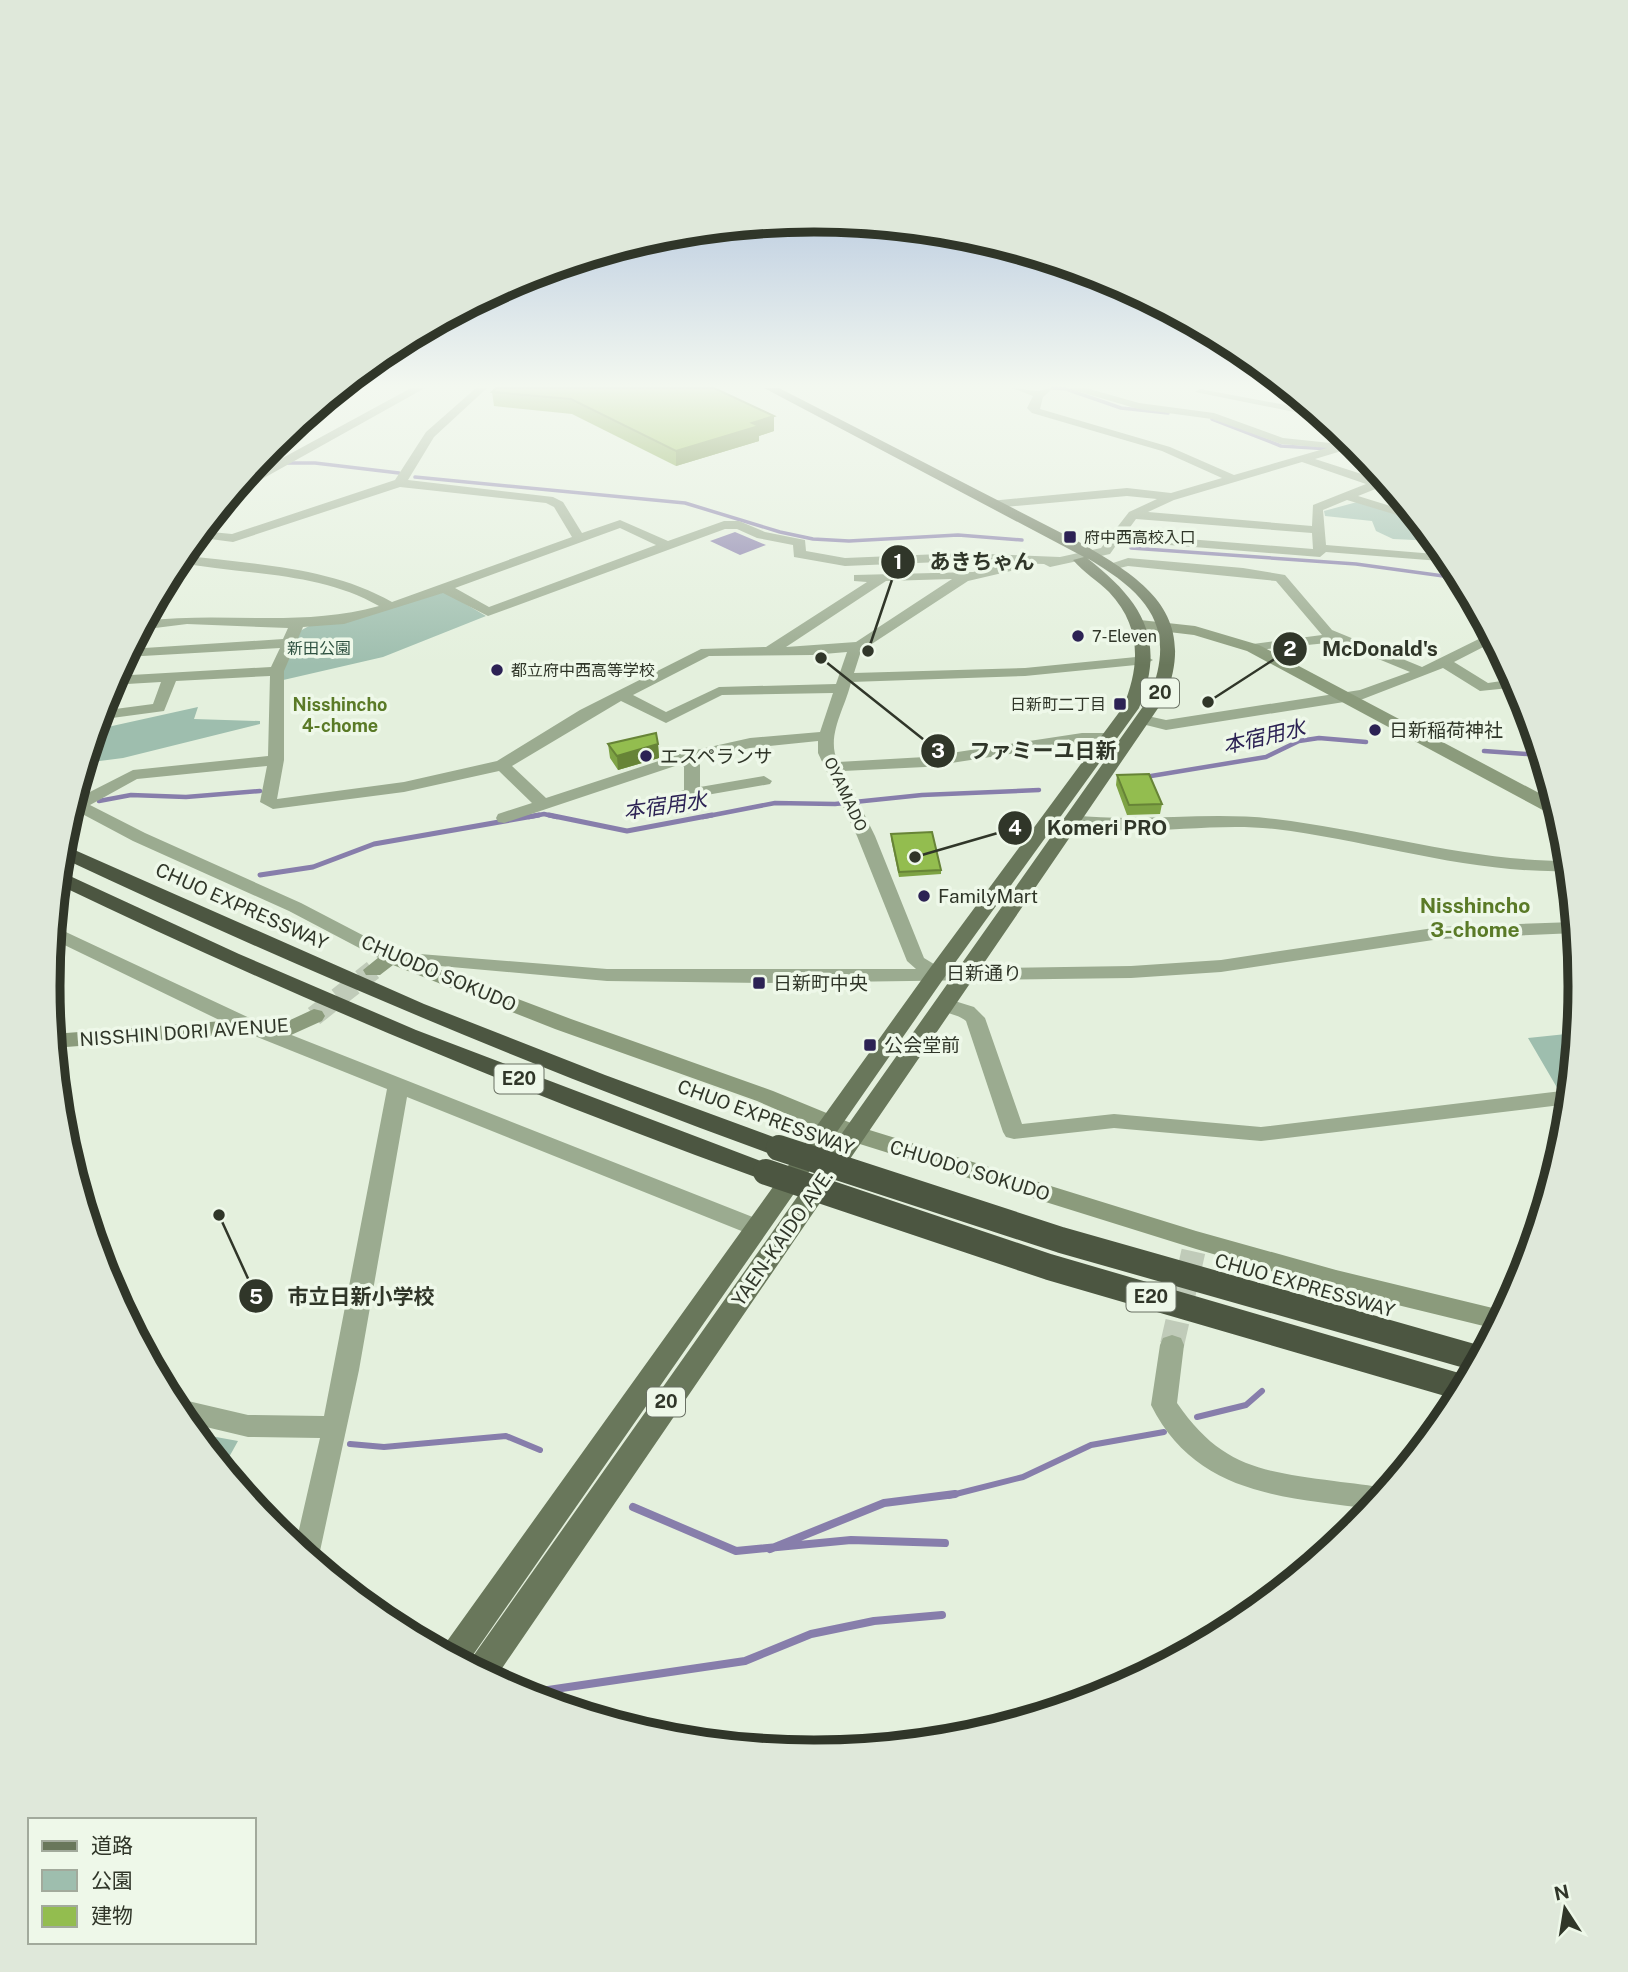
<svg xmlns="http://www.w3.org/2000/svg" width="1628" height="1972" viewBox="0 0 1628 1972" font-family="'Public Sans','Noto Sans JP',sans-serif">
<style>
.green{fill:#9ebeae}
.water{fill:#877eab}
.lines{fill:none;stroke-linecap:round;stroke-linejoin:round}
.stream-far4{stroke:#877eab;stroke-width:3.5}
.stream-far3{stroke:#877eab;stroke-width:4.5}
.stream-far2{stroke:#877eab;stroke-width:5}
.stream-far1{stroke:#877eab;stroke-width:6}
.stream{stroke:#877eab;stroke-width:8}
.street-tunnel{stroke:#c0cbb9;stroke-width:24;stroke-dasharray:24 12;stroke-linecap:butt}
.secondary-tunnel{stroke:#c0cbb9;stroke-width:20;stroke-dasharray:20 10;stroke-linecap:butt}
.street{fill:#9bab90;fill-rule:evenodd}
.secondary{fill:#8b9b7c;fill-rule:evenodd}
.primary{fill:#69775b;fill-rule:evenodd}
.highway{fill:#4c5641;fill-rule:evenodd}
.highway-bridge{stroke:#4c5641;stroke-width:26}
.wall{fill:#7ea344}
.shaded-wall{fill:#678437}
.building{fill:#93bd4f;stroke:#678437;stroke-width:2}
.poi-dot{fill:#2c2254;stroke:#eef8e9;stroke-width:2.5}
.labels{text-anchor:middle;stroke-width:7;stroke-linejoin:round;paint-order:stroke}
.far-poi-label{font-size:16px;fill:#303629;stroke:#eef8e9;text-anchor:start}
.far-park-label{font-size:16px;fill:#2f5241;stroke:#eef8e9}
.far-street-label{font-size:16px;fill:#303629;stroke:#eef8e9}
.shield{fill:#eef8e9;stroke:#697063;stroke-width:2}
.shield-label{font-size:18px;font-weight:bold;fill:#303629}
.far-neighbourhood-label{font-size:18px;font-weight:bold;fill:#5a7a27;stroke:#eef8e9}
.poi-label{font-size:19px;fill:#303629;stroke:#eef8e9;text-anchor:start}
.street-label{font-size:19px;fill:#303629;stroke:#eef8e9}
.water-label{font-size:21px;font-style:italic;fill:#2c2254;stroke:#eef8e9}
.neighbourhood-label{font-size:21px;font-weight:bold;fill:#5a7a27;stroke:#eef8e9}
.rim{fill:none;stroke:#303629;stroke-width:9}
.leader{fill:none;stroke:#303629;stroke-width:2.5}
.callout-dot{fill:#303629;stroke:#eef8e9;stroke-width:2.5}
.mark-label{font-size:21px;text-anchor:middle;font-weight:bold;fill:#fff}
.callout-label{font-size:21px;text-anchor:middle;font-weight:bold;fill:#303629;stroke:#eef8e9;stroke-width:7;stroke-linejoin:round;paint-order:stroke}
</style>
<rect width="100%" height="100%" fill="#e4f0dd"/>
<path class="green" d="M 1357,502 L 1421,522 L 1436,541 L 1393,539 L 1376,531 L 1372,521 L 1325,516 L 1324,511 Z
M 445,592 L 486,616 L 383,657 L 279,681 L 300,631 L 309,626 Z
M 198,707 L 194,719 L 260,721 L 260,724 L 123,758 L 84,763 L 94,730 Z
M 1576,1033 L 1570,1090 L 1559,1091 L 1528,1038 Z
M 194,1433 L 238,1441 L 223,1468 Z"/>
<path class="water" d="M 735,532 L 766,545 L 740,555 L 710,541 Z"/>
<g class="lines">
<path class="stream-far4" d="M 1052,388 L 1066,389 L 1121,408 L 1168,413
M 1212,419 L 1281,446 L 1330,449
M 1339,450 L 1363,452
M 256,463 L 315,463 L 399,473
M 415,477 L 685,503 L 780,532 L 813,539 L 849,541 L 958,535 L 1022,540
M 1131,548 L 1356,564 L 1458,578"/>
<path class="stream-far3" d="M 1445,577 L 1462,579
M 1484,751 L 1541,755
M 1145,777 L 1266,757 L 1299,741 L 1319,738 L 1366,742
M 99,801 L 131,795 L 186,797 L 260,791
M 529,817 L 544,814 L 557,817
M 703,817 L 775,803 L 835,804 L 922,795 L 1039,790"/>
<path class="stream-far2" d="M 549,815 L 627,831 L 712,815
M 260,875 L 313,867 L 374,844 L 539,815"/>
<path class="stream-far1" d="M 1197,1417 L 1246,1405 L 1262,1391
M 350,1444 L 384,1447 L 506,1436 L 540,1450
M 948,1496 L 1023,1477 L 1091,1445 L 1164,1432"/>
<path class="stream" d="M 633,1507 L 736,1551 L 851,1540 L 945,1543
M 770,1549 L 884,1503 L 955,1494
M 521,1694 L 745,1661 L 811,1634 L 874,1621 L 942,1615"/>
<path class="street-tunnel" d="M 1172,1345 L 1196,1240"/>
<path class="secondary-tunnel" d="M 314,1016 L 373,970"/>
<path class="street" d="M 411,388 L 425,388 L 239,492 L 232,492 L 242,480 Z
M 476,388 L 487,388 L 434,437 L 408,480 L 553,497 L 563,502 L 582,533 L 620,520 L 668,541 L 724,521 L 739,521 L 765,532 L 805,540 L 806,551 L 845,558 L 964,553 L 1060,557 L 1101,548 L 1129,512 L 1157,499 L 1127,496 L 994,508 L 988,504 L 990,501 L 1127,488 L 1171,493 L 1222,478 L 1162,451 L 1032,413 L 1027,408 L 1033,396 L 1012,388 L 1037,391 L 1053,388 L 1043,397 L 1040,409 L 1170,447 L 1234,475 L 1327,448 L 1281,444 L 1212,419 L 1138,409 L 1067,388 L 1086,388 L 1139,403 L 1214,413 L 1283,438 L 1340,444 L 1352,441 L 1358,446 L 1315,459 L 1377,479 L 1383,477 L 1391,486 L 1389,489 L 1378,488 L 1358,496 L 1413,513 L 1420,522 L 1347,500 L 1323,510 L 1326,545 L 1447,555 L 1453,562 L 1326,552 L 1320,557 L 1119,541 L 1110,554 L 1050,567 L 1044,564 L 964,561 L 845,566 L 794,557 L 793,545 L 757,538 L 737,529 L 725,529 L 488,616 L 443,593 L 344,624 L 303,627 L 284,671 L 284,760 L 277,799 L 404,782 L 497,761 L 580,710 L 701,649 L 766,647 L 867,582 L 854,581 L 854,575 L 973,572 L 1010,563 L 1017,567 L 1015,570 L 968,581 L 861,651 L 854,673 L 1025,668 L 1146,656 L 1153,660 L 1146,664 L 1025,676 L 851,682 C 846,707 825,736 838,762 L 925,757 L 1082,733 L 1108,733 L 1116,738 L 1108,743 L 1082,743 L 925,767 L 843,771 L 875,836 L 924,958 L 942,969 L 1131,966 L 1221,960 L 1440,927 L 1574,922 L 1576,933 L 1440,939 L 1221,972 L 1131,978 L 765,983 L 607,981 L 384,961 L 289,911 L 133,841 L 71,808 L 74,797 L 78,798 L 133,770 L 268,756 L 270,676 L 176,681 L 164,711 L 97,720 L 100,711 L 153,704 L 161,682 L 110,685 L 114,676 L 271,667 L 280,648 L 125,657 L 129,649 L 283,639 L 288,628 L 187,624 L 139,630 L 144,621 C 224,611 300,628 379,606 C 319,571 243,575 175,562 L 180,555 C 250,564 330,566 392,602 L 572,537 L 554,507 L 546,503 L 400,487 L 233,542 L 195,537 L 201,531 L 232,534 L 395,480 L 426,432 ZM 1302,462 L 1366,484 L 1313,505 L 1312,526 L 1148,512 L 1174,500 ZM 1136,519 L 1312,533 L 1313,549 L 1125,534 ZM 620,528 L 656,545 L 489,607 L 455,588 ZM 952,579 L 856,642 L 786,647 L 886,581 ZM 847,652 L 836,684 L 719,687 L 666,712 L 633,695 L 709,656 L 812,655 ZM 833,693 L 820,732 L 750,738 L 683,753 L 546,798 L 512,766 L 621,701 L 666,723 L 722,695 ZM 818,741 L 818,753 L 857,836 L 907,961 L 916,969 L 607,969 L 395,952 L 301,903 L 145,833 L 90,805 L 137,779 L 267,766 L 260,802 L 273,809 L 404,792 L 499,771 L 532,803 L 498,814 L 496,818 L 498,822 L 504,823 L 681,764 L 684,767 L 684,790 L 650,801 L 648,805 L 650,809 L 656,810 L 695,797 L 770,784 L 772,781 L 764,776 L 700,787 L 700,765 L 696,760 L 750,748 Z
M 1265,388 L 1278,388 L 1324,418 L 1195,392 L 1200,389 L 1291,406 Z
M 1128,558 L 1243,568 L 1285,575 L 1332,630 L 1422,667 L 1491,633 L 1495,641 L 1454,662 L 1488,683 L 1515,679 L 1519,687 L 1480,691 L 1443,668 L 1363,699 L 1166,730 L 1138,723 L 1135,720 L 1143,715 L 1166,720 L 1360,690 L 1410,672 L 1337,642 L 1248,651 L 1246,648 L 1253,644 L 1322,635 L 1276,581 L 1128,566 L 1111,570 L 1104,566 Z
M 1073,815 C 1140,823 1208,811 1275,819 C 1374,831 1468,861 1568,861 L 1569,871 C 1469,874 1374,841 1275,829 C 1206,821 1134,840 1067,824 L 1065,820 Z
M 53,926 L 256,1021 L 765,1222 L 768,1228 L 765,1234 L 757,1236 L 749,1234 L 407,1097 L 359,1370 L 317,1565 L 295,1547 L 320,1438 L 248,1437 L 185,1422 L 170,1400 L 175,1398 L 248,1415 L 324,1416 L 387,1089 L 242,1031 L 52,939 Z
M 945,998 L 974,1007 L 985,1018 L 1022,1124 L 1114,1114 L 1261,1127 L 1570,1090 L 1569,1104 L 1261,1141 L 1114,1128 L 1014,1139 L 1006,1137 L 1003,1132 L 966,1021 C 957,1013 941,1014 935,1004 Z
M 1172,1335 L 1181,1338 L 1184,1345 L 1177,1403 C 1221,1467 1261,1471 1334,1481 C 1352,1484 1371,1484 1387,1490 L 1372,1509 C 1283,1497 1196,1495 1151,1405 L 1160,1345 L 1163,1338 Z"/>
<path class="secondary" d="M 1140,620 L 1195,626 L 1259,645 L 1556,802 L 1560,816 L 1552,815 L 1247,651 L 1194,635 L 1135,628 L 1132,625 Z
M 391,951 L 571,1019 L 773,1091 L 863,1128 L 1196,1231 L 1336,1270 L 1505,1311 L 1496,1329 L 1336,1290 L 1196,1249 L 847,1140 L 757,1101 L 555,1029 L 393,965 L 380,975 L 366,975 L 363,970 L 384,953 Z
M 314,1009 L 322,1011 L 325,1016 L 322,1021 L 291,1035 L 249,1033 L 53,1048 L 53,1034 L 249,1019 L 288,1021 Z"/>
<path class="primary" d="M 764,388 L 779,388 L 1079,542 C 1145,580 1198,614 1165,698 L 494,1680 L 467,1666 L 469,1662 L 1149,698 C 1178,627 1148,594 1087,558 C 1142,601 1167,639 1139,708 L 944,978 L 466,1665 L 440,1651 L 930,968 L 1123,707 C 1140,666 1142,627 1109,592 C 1098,581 1083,572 1073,560 L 1084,557 Z"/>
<path class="highway" d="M 61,844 L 424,1004 L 605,1075 L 787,1142 L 791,1148 L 787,1154 L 771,1154 C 529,1066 293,966 60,857 Z
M 59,871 L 239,954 L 416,1030 L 774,1166 L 778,1172 L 774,1178 L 766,1181 L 758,1178 C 519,1091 286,994 57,884 Z"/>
<path class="highway-bridge" d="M 779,1148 L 1061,1240 L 1480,1359
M 766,1172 L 1049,1267 L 1464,1388"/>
</g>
<path class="wall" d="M 492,392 L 774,416 L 774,431 L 759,436 L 759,441 L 676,466 L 572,414 L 494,406 Z
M 608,744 L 658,744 L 659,758 L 618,770 L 610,758 Z
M 1117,775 L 1162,804 L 1160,814 L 1127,815 L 1116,785 Z
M 891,834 L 941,870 L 941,874 L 899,877 L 891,839 Z"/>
<path class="shaded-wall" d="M 774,416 L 774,431 L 759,436 L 759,441 L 676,466 L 676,451 Z
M 658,744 L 659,758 L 618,770 L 617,756 Z"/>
<path class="building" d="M 496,388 L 714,388 L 774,416 L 752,423 L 759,426 L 676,451 L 571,399 L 492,392 Z
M 656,733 L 658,744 L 617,756 L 608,744 Z
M 1149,774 L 1162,804 L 1129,805 L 1117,775 Z
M 932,832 L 941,870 L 899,872 L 891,834 Z"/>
<linearGradient id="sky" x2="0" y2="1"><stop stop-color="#819ed0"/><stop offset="0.58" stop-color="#f3f8f0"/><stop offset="1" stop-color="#f3f8f0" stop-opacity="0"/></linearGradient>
<rect width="1628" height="665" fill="url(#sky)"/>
<g class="poi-dot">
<rect x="1063" y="530" width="14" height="14" rx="3.5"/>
<circle cx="1078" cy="636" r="7"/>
<circle cx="497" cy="670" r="7"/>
<rect x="1113" y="697" width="14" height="14" rx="3.5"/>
<circle cx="1375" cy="730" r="7"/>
<circle cx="646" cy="756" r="7"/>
<circle cx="924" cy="896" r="7"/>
<rect x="752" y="976" width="14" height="14" rx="3.5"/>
<rect x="863" y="1038" width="14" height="14" rx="3.5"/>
</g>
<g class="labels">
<g class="far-poi-label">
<text x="1084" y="543">府中西高校入口</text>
<text x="1092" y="642">7-Eleven</text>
<text x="511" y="676">都立府中西高等学校</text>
<text x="1106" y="710" text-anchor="end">日新町二丁目</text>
</g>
<g class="far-park-label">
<text x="319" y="654">新田公園</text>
</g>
<g class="far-street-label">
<text transform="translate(846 794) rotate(65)" y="6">OYAMADO</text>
</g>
<g class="shield">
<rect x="1141" y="678.5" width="38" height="29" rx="5"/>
<rect x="494.5" y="1064.5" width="49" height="29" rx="5"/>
<rect x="1126.5" y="1282.5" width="49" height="29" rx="5"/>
<rect x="647" y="1387.5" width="38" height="29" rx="5"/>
</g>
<g class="shield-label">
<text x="1160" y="699">20</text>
<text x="519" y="1085">E20</text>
<text x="1151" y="1303">E20</text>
<text x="666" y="1408">20</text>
</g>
<g class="far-neighbourhood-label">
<text x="340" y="711">Nisshincho<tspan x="340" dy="21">4-chome</tspan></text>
</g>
<g class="poi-label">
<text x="1389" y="737">日新稲荷神社</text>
<text x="660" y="763">エスペランサ</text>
<text x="938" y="903">FamilyMart</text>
<text x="773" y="990">日新町中央</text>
<text x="884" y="1052">公会堂前</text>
</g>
<g class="street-label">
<text transform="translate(242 906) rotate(24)" y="7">CHUO EXPRESSWAY</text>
<text transform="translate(439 973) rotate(23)" y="7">CHUODO SOKUDO</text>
<text x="984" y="980">日新通り</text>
<text transform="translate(184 1032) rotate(-4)" y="7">NISSHIN DORI AVENUE</text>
<text transform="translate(766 1117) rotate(20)" y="7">CHUO EXPRESSWAY</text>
<text transform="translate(970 1170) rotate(17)" y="7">CHUODO SOKUDO</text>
<text transform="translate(782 1238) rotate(-55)" y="7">YAEN-KAIDO AVE.</text>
<text transform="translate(1305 1285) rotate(16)" y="7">CHUO EXPRESSWAY</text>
</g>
<g class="water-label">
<text transform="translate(1264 737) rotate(-13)" y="7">本宿用水</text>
<text transform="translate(665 806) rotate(-8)" y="7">本宿用水</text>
</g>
<g class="neighbourhood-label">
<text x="1475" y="913">Nisshincho<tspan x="1475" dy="24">3-chome</tspan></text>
</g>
</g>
<path d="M0 0H1628V1972H0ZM60 986a754 754 0 1 1 1508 0a754 754 0 1 1-1508 0Z" fill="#dfe8da" fill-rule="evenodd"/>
<path class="rim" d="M60 986a754 754 0 1 1 1508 0a754 754 0 1 1-1508 0Z"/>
<path class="leader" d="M868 651L898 562M1208 702L1290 649M821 658L938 751M915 857L1015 828M219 1215L256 1296"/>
<g class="callout-dot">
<circle cx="868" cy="651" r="7"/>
<circle cx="1208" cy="702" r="7"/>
<circle cx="821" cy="658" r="7"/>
<circle cx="915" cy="857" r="7"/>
<circle cx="219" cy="1215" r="7"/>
<circle cx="898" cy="562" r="18"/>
<circle cx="1290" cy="649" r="18"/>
<circle cx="938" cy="751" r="18"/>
<circle cx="1015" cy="828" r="18"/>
<circle cx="256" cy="1296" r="18"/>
</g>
<g class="mark-label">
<text x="898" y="569">1</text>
<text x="1290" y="656">2</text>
<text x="938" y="758">3</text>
<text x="1015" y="835">4</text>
<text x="256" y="1304">5</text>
</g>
<g class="callout-label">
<text x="982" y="569">あきちゃん</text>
<text x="1380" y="656">McDonald's</text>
<text x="1043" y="758">ファミーユ日新</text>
<text x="1107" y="835">Komeri PRO</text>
<text x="361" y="1304">市立日新小学校</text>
</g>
<rect x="28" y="1818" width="228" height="126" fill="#eef8e9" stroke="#a2aa9c" stroke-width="2"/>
<rect x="42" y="1841" width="35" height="10" fill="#69775b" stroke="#a2aa9c" stroke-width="2"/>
<text x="91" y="1853" font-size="21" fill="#303629">道路</text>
<rect x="42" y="1870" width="35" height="21" fill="#9ebeae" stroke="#a2aa9c" stroke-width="2"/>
<text x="91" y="1888" font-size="21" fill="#303629">公園</text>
<rect x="42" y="1906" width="35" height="21" fill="#93bd4f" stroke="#a2aa9c" stroke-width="2"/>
<text x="91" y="1923" font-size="21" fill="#303629">建物</text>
<g transform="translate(1565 1909) rotate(348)" stroke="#eef8e9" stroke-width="5" paint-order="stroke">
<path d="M0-5L12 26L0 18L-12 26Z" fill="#303629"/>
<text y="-10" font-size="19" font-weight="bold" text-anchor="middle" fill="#303629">N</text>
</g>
</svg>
